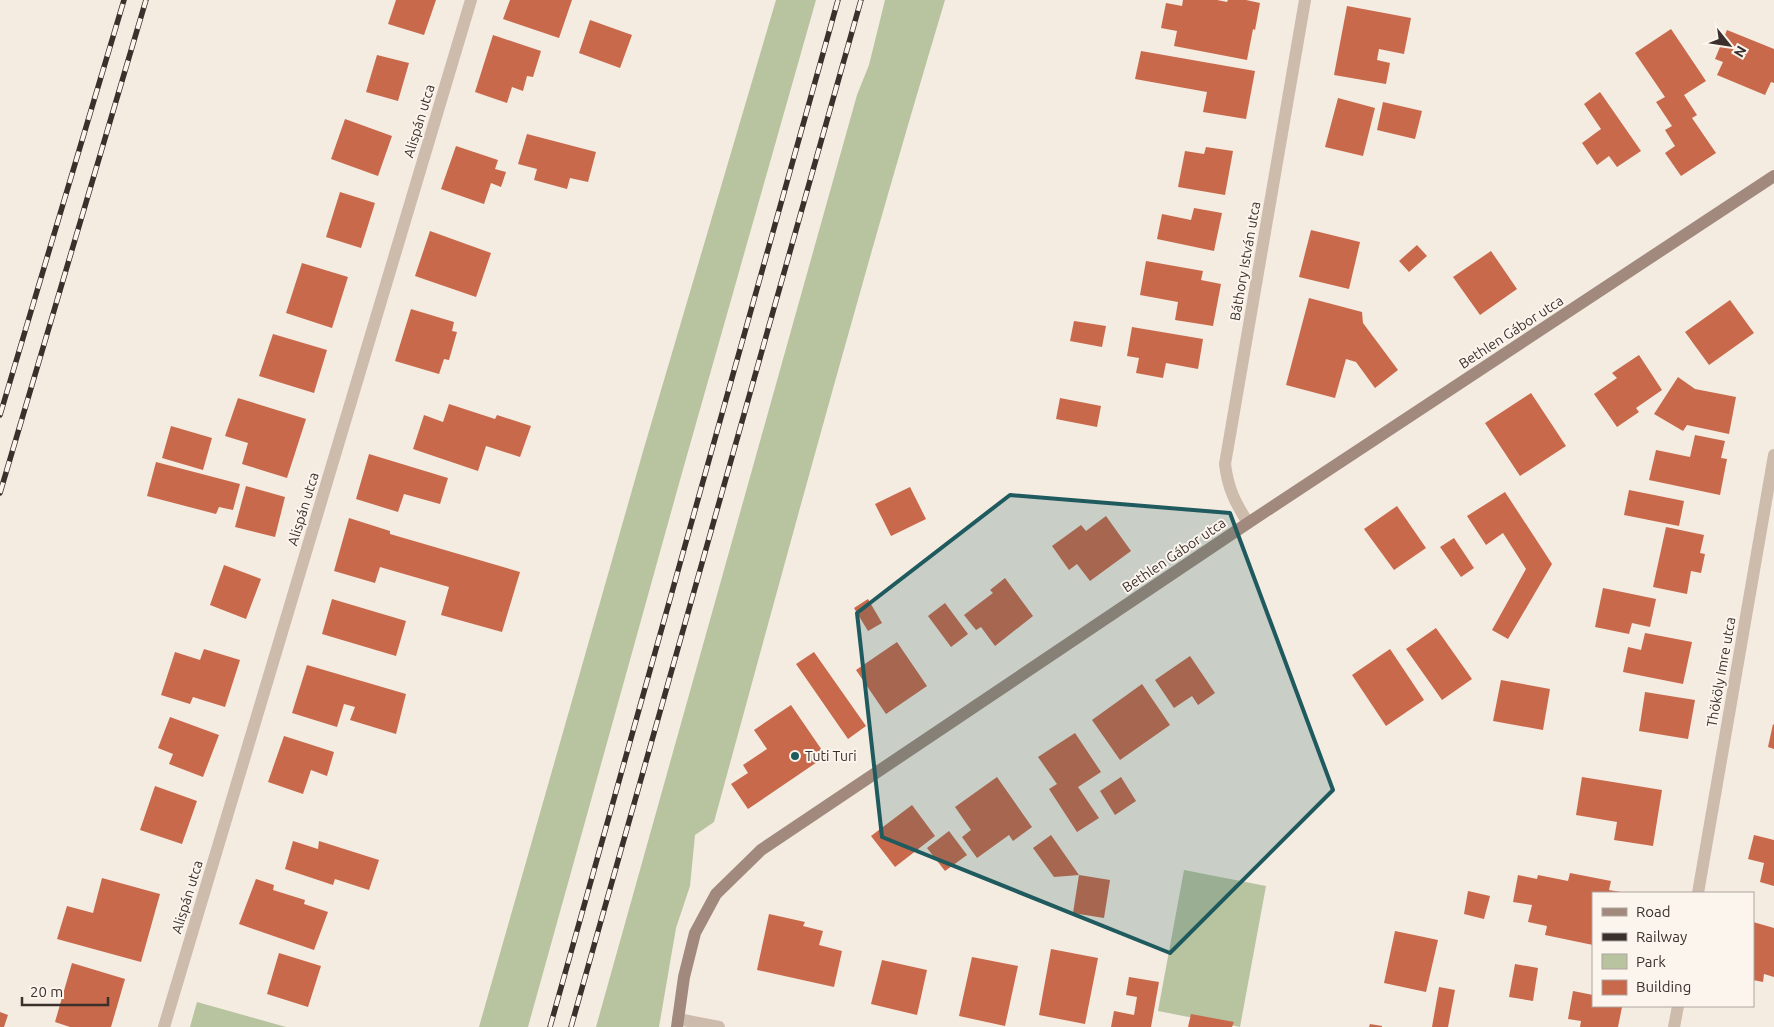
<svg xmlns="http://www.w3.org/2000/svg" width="1774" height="1027" viewBox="0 0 1774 1027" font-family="Ubuntu,sans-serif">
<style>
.green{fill:#b8c4a0}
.building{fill:#c8694b}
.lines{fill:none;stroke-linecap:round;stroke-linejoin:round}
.street{stroke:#cdbbac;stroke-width:12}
.secondary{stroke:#a18a7d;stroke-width:12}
.rail-casing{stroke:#3b302b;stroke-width:5.5}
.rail{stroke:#fbf5ee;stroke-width:4;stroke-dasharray:11;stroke-linecap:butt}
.marked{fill:#1f5a5e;fill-opacity:0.2;stroke:#1f5a5e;stroke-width:4;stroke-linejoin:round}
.poi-dot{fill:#1f5a5e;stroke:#fbf5ee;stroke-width:2}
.labels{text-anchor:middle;stroke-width:4;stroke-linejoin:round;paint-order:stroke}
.street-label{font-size:14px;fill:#3b302b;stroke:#fbf5ee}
.poi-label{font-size:14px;fill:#3b302b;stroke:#fbf5ee;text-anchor:start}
</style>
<rect width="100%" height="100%" fill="#f4ebe1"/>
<path class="green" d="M 776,0 L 816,0 L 680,480 L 528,1027 L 479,1027 L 644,448 Z
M 885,0 L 945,0 C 863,273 789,548 714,822 L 695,835 L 690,886 L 676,928 L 659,1027 L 596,1027 L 857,95 L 869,65 Z
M 1184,870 L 1266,886 L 1240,1027 L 1158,1011 Z
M 197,1002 L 286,1027 L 190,1027 Z"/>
<path class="building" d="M 396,0 L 436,0 L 424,35 L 388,24 Z
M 510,0 L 572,0 L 559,38 L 503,19 Z
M 1183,0 L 1217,0 L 1227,2 L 1228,0 L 1246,0 L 1260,3 L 1255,30 L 1253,29 L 1247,60 L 1174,46 L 1177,31 L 1161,28 L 1166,3 L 1182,6 Z
M 1347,6 L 1411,18 L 1404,54 L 1379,49 L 1377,60 L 1390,63 L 1386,84 L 1334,75 Z
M 590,20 L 632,35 L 620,68 L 579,53 Z
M 1671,29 L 1706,81 L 1684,95 L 1697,115 L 1692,118 L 1716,153 L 1681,176 L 1665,153 L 1675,146 L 1665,130 L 1672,126 L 1656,102 L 1665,97 L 1635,53 Z
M 1727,30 L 1774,49 L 1774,83 L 1771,82 L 1765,95 L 1717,75 L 1723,62 L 1715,59 Z
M 493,35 L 541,51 L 533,77 L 527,76 L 523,91 L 512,87 L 507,103 L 475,92 Z
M 1141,51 L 1255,71 L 1246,119 L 1203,112 L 1207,92 L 1135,79 Z
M 377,55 L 409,63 L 398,101 L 366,92 Z
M 1600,92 L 1641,151 L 1617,167 L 1609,156 L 1597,165 L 1582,143 L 1601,129 L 1584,104 Z
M 1338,98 L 1375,108 L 1363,156 L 1325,147 Z
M 1383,102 L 1422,111 L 1415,139 L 1377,130 Z
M 345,119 L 392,136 L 378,176 L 331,159 Z
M 527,134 L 596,152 L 588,182 L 570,178 L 567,189 L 534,180 L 537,169 L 518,164 Z
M 456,146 L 498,160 L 495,169 L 506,172 L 501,187 L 491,183 L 484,204 L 441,189 Z
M 1206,147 L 1233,151 L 1225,195 L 1178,187 L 1185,151 L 1204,154 Z
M 340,192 L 375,203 L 361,248 L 326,237 Z
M 1194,208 L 1222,213 L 1214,251 L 1157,239 L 1162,214 L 1191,220 Z
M 1311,230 L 1360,242 L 1349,289 L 1299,277 Z
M 430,231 L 491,253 L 476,297 L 415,276 Z
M 1417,245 L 1427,256 L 1409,272 L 1399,261 Z
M 1491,251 L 1517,289 L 1480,315 L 1453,277 Z
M 1146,261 L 1203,271 L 1201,280 L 1221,284 L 1213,326 L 1175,320 L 1178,302 L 1140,295 Z
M 302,263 L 348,277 L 332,328 L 286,313 Z
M 1309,298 L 1362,312 L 1363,323 L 1398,370 L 1375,388 L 1356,362 L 1346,359 L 1335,398 L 1286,385 Z
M 1730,300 L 1754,333 L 1709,365 L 1685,332 Z
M 411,309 L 454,322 L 452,331 L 457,332 L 449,360 L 444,359 L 439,374 L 395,361 Z
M 1074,321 L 1106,326 L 1102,347 L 1070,341 Z
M 1132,327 L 1203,339 L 1198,369 L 1166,363 L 1163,378 L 1136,373 L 1139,358 L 1127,356 Z
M 273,334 L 327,350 L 314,393 L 259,376 Z
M 1639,355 L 1662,390 L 1636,408 L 1639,412 L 1617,427 L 1594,394 L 1617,378 L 1612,373 Z
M 1678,377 L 1695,389 L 1736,397 L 1729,434 L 1687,425 L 1683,431 L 1654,414 Z
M 1531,393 L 1566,446 L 1520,476 L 1485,423 Z
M 238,398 L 306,419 L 287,478 L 242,464 L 248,443 L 225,436 Z
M 1060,398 L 1101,406 L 1097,427 L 1056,419 Z
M 449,404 L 495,419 L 497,415 L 531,426 L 520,457 L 486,446 L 478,471 L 413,449 L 424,415 L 443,422 Z
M 171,426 L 212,438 L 203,470 L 162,458 Z
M 1695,435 L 1725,441 L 1721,458 L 1727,459 L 1720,495 L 1649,480 L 1656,450 L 1690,457 Z
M 369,454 L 448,478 L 440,504 L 404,494 L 398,512 L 356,499 Z
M 156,462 L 240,484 L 233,510 L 219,507 L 216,514 L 147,496 Z
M 246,486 L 285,497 L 275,537 L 235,527 Z
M 910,487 L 926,519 L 891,536 L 875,504 Z
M 1629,490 L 1684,501 L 1679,526 L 1624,515 Z
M 1505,492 L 1552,564 L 1508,639 L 1492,630 L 1526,569 L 1503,533 L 1486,545 L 1467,516 Z
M 1397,506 L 1426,548 L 1394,570 L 1364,529 Z
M 1106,516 L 1131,551 L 1090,581 L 1077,564 L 1069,570 L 1052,546 L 1081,525 L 1086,531 Z
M 349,518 L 390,531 L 390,534 L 520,572 L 502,632 L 441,615 L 449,587 L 380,567 L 375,583 L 334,571 Z
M 1666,527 L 1704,535 L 1700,553 L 1705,554 L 1701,573 L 1691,571 L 1687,594 L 1653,587 Z
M 1454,538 L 1474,568 L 1461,577 L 1440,547 Z
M 224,565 L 261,579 L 246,619 L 210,605 Z
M 1005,578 L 1033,616 L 995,646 L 981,627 L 976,630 L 964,615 L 993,593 L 990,590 Z
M 1603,588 L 1656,599 L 1650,627 L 1632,623 L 1629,634 L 1595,627 Z
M 332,599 L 406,621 L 396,656 L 322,634 Z
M 868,599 L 882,623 L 868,631 L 854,608 Z
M 945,603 L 968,634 L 951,647 L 928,616 Z
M 1436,628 L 1472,679 L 1442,700 L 1406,649 Z
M 1645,633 L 1692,642 L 1683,684 L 1623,672 L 1628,647 L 1641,650 Z
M 897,642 L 927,686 L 886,714 L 856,670 Z
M 204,649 L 240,660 L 225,707 L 193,697 L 190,704 L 161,695 L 175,652 L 200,660 Z
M 1390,649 L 1424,700 L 1386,726 L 1352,675 Z
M 814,652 L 866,726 L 848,739 L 796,664 Z
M 1190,656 L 1215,693 L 1198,705 L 1192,696 L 1174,708 L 1155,680 Z
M 307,665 L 406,694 L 396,734 L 350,720 L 355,707 L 344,704 L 337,727 L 292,713 Z
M 1501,680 L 1550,689 L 1543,730 L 1493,721 Z
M 1142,684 L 1170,725 L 1120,760 L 1092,720 Z
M 1645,692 L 1695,700 L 1688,739 L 1639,731 Z
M 791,705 L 826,756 L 748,809 L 731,784 L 748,773 L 743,765 L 767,749 L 754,730 Z
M 170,717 L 219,735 L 203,777 L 169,764 L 173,754 L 158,748 Z
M 1773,724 L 1774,725 L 1774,749 L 1768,747 Z
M 1075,733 L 1101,772 L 1078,787 L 1099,818 L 1077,832 L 1049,789 L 1057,784 L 1038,757 Z
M 284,736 L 334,752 L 327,776 L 311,770 L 303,794 L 268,782 Z
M 997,777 L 1032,827 L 1013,841 L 1009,835 L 977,858 L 962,837 L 971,830 L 955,807 Z
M 1121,777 L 1136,801 L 1115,815 L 1100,791 Z
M 1582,777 L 1662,790 L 1653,846 L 1614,840 L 1617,822 L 1576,815 Z
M 155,786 L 197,801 L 182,844 L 140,830 Z
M 912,805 L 935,836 L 895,867 L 871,836 Z
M 949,831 L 967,855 L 945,871 L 927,848 Z
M 1051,835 L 1079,875 L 1054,877 L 1033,848 Z
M 1754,835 L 1774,840 L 1774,886 L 1760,882 L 1764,863 L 1748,859 Z
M 293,841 L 318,849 L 319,841 L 379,860 L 369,890 L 335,879 L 333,885 L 285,869 Z
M 1570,873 L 1611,881 L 1609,890 L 1621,892 L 1593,893 L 1593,945 L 1545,935 L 1547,926 L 1528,922 L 1532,905 L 1513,902 L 1518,875 L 1537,879 L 1538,875 L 1568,881 Z
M 1079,875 L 1110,880 L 1104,918 L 1073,913 Z
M 102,878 L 160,894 L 141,962 L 57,939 L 67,906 L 93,913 Z
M 256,879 L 274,885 L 273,890 L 305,900 L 304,904 L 328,912 L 314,950 L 239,924 Z
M 1468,891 L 1490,896 L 1484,919 L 1464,914 Z
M 769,914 L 805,922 L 803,926 L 823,931 L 819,945 L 842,951 L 834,987 L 757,970 Z
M 1753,922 L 1774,928 L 1774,977 L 1764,974 L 1763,982 L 1753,980 Z
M 1395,931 L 1438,940 L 1426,992 L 1384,983 Z
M 1051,949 L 1098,958 L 1085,1024 L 1039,1015 Z
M 279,953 L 321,966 L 308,1007 L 267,994 Z
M 972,957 L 1018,966 L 1005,1026 L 959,1016 Z
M 882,960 L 927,970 L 917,1015 L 871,1004 Z
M 72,963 L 125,979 L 111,1027 L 70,1027 L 55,1022 Z
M 1515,964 L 1538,968 L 1533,1001 L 1509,997 Z
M 1129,977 L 1159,982 L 1151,1027 L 1111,1027 L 1114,1011 L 1134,1015 L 1137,997 L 1126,995 Z
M 1439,987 L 1455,990 L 1448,1027 L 1432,1027 Z
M 1573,991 L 1593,995 L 1593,1006 L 1622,1007 L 1618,1027 L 1580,1027 L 1581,1021 L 1568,1019 Z
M 0,1012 L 8,1015 L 4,1027 L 0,1027 Z
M 1191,1014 L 1234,1022 L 1232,1027 L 1188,1027 Z
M 1370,1024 L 1382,1026 L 1382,1027 L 1369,1027 Z"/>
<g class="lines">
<path class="street" d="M 1248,523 C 1235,502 1228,489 1225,464 L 1305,0
M 1698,893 L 1774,455
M 678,1019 L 719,1027
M 164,1027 L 471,0
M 1674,1027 L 1678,1006"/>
<path class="secondary" d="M 677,1027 L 684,977 L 695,933 L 716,894 L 761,850 L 1248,523 L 1774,176"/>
<g class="rail-casing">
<path id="rail" d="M 0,415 L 124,0
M 0,493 L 146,0
M 550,1027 L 838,0
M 571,1027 L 861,0"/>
</g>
<use href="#rail" class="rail"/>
</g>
<path class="marked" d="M 1010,495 L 1230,513 L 1333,790 L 1170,953 L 882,837 L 857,613 Z"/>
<circle class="poi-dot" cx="795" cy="756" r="5"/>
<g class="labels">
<g class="street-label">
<text transform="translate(419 121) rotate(-73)" y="5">Alispán utca</text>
<text transform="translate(1245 261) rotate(-80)" y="5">Báthory István utca</text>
<text transform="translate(1511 332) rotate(-33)" y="5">Bethlen Gábor utca</text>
<text transform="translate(303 509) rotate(-73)" y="5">Alispán utca</text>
<text transform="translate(1174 555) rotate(-34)" y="5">Bethlen Gábor utca</text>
<text transform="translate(1721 672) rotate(-80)" y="5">Thököly Imre utca</text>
<text transform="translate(187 897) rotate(-73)" y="5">Alispán utca</text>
</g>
<g class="poi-label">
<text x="805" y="761">Tuti Turi</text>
</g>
</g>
<rect x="1592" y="892" width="162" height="115" fill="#fbf5ee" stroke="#aea6a0"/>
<rect x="1602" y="908" width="25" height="8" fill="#a18a7d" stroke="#aea6a0"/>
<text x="1636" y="917" font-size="15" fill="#3b302b">Road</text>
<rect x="1602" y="933" width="25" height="8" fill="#3b302b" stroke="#aea6a0"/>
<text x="1636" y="942" font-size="15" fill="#3b302b">Railway</text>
<rect x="1602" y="954" width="25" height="15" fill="#b8c4a0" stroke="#aea6a0"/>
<text x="1636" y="967" font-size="15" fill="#3b302b">Park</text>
<rect x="1602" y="980" width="25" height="15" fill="#c8694b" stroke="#aea6a0"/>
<text x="1636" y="992" font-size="15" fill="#3b302b">Building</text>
<g transform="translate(1729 45) rotate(120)" stroke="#fbf5ee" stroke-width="4" paint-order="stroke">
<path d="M0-4L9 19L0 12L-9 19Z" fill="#3b302b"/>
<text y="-8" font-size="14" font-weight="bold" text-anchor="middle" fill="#3b302b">N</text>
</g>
<path d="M22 997v8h86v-8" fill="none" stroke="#3b302b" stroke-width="2.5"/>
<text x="30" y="997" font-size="15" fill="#3b302b" stroke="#fbf5ee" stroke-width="4" paint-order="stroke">20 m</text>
</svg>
